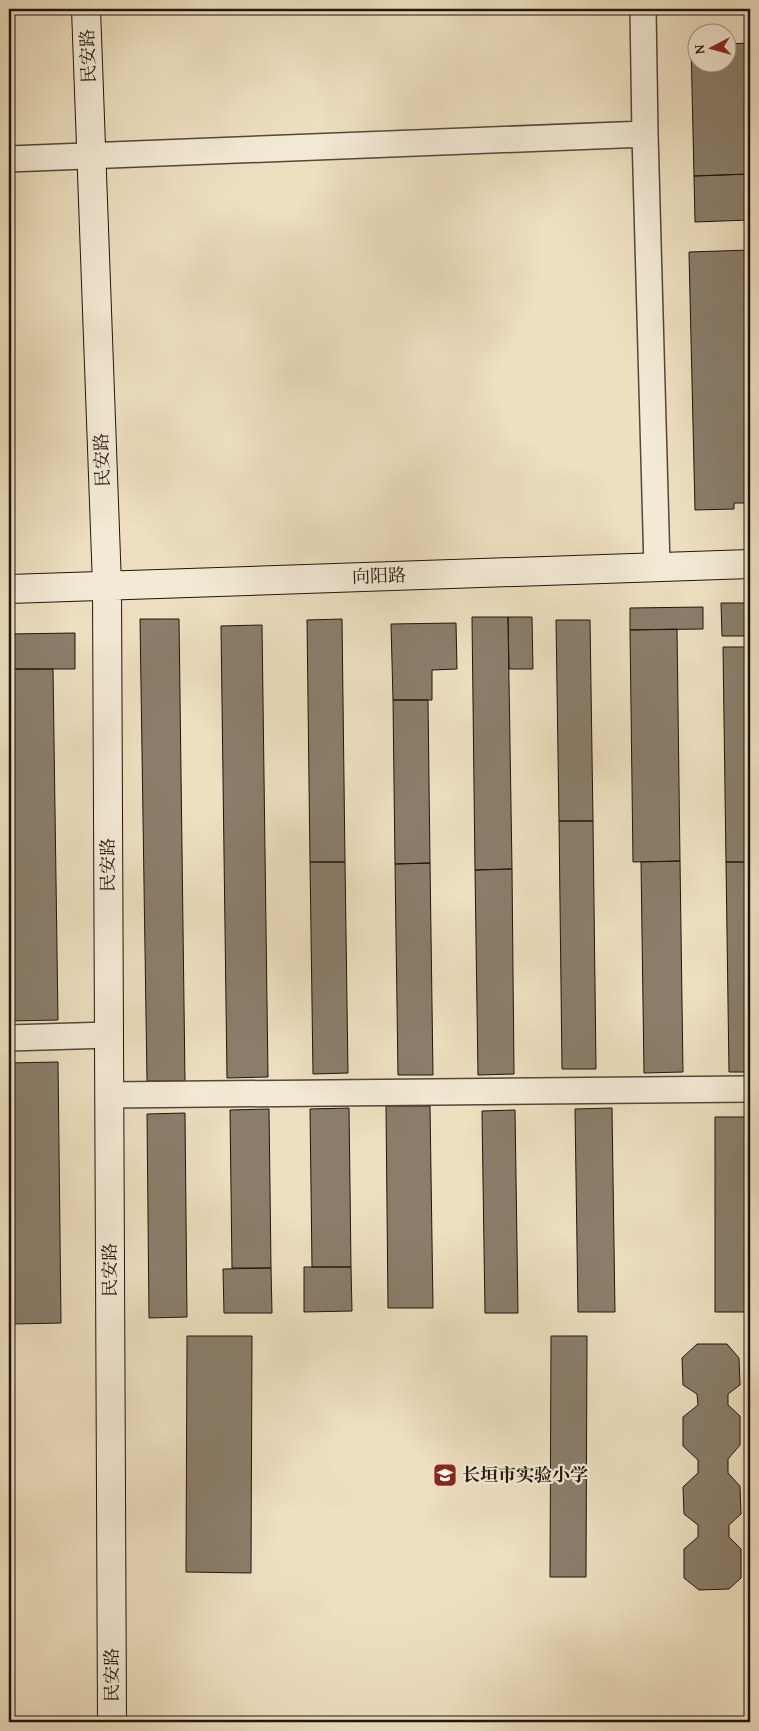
<svg xmlns="http://www.w3.org/2000/svg" width="759" height="1731" viewBox="0 0 759 1731" font-family="'Gentium Book Plus','Noto Serif SC',serif">
<style>
.building{fill:#8a7e6b;stroke:#1f150f}
.lines{fill:none;stroke-linecap:round;stroke-linejoin:round}
.street-casing{stroke:#52483b;stroke-width:28}
.secondary-casing{stroke:#1f150f;stroke-width:30}
.street{stroke:#f3ead5;stroke-width:25}
.secondary{stroke:#f3ead5;stroke-width:28}
.labels{text-anchor:middle;stroke-width:4.5;stroke-linejoin:round;paint-order:stroke}
.street-label{font-size:18px;fill:#1f150f;stroke:#f3ead5}
.poi-label{font-size:18px;font-weight:bold;fill:#1f150f;stroke:#f3ead5;text-anchor:start}
</style>
<rect width="100%" height="100%" fill="#eddfbf"/>
<filter id="stains"><feTurbulence type="fractalNoise" baseFrequency=".004" numOctaves="4"/><feColorMatrix values="0 0 0 0 .2 0 0 0 0 .09 0 0 0 0 .02 0 0 0 .5 -.17"/></filter>
<radialGradient id="worn" r=".72"><stop offset=".6" stop-color="#630" stop-opacity="0"/><stop offset="1" stop-color="#630" stop-opacity=".3"/></radialGradient>
<path class="building" d="M 750,43 L 750,174 L 694,176 L 691,45 L 696,45 L 696,62 L 726,62 L 726,44 Z
M 750,174 L 750,220 L 695,222 L 694,176 Z
M 750,250 L 750,503 L 734,503 L 734,509 L 695,510 L 689,252 Z
M 721,603 L 750,603 L 750,636 L 722,636 Z
M 703,607 L 703,629 L 630,630 L 630,608 Z
M 472,617 L 508,617 L 512,869 L 475,870 Z
M 508,617 L 532,617 L 533,669 L 509,669 Z
M 140,619 L 179,619 L 185,1081 L 147,1081 Z
M 342,619 L 345,862 L 310,862 L 307,620 Z
M 556,620 L 590,620 L 593,821 L 559,821 Z
M 456,623 L 457,669 L 432,670 L 432,700 L 393,700 L 391,624 Z
M 262,625 L 268,1077 L 227,1078 L 221,626 Z
M 677,629 L 680,861 L 633,862 L 630,630 Z
M 75,633 L 75,669 L 9,669 L 9,634 Z
M 723,647 L 750,647 L 750,862 L 726,862 Z
M 9,669 L 53,669 L 58,1020 L 9,1021 Z
M 393,700 L 428,700 L 430,863 L 395,864 Z
M 559,821 L 593,821 L 596,1069 L 562,1069 Z
M 680,861 L 683,1072 L 644,1073 L 641,862 Z
M 310,862 L 345,862 L 348,1073 L 313,1074 Z
M 726,862 L 750,862 L 750,1072 L 729,1072 Z
M 430,863 L 433,1075 L 398,1075 L 395,864 Z
M 512,869 L 514,1074 L 478,1075 L 475,870 Z
M 58,1062 L 61,1323 L 13,1324 L 9,1063 Z
M 386,1106 L 430,1106 L 433,1308 L 388,1308 Z
M 349,1108 L 351,1267 L 312,1267 L 310,1109 Z
M 612,1108 L 615,1312 L 578,1312 L 575,1109 Z
M 269,1109 L 271,1268 L 232,1268 L 230,1110 Z
M 515,1110 L 518,1313 L 485,1313 L 482,1111 Z
M 185,1113 L 187,1317 L 149,1318 L 147,1114 Z
M 715,1117 L 750,1117 L 750,1312 L 715,1312 Z
M 304,1267 L 351,1267 L 352,1311 L 304,1312 Z
M 271,1268 L 272,1313 L 224,1313 L 223,1269 Z
M 187,1336 L 252,1336 L 251,1573 L 186,1572 Z
M 551,1336 L 587,1336 L 586,1577 L 550,1577 Z
M 697,1344 L 727,1344 L 739,1358 L 740,1385 L 728,1394 L 728,1405 L 740,1416 L 740,1445 L 728,1459 L 728,1473 L 740,1486 L 741,1514 L 729,1525 L 729,1537 L 741,1549 L 741,1578 L 729,1589 L 699,1590 L 684,1578 L 684,1549 L 698,1537 L 698,1525 L 684,1514 L 683,1487 L 698,1473 L 698,1460 L 683,1446 L 683,1417 L 698,1405 L 697,1394 L 683,1385 L 682,1358 Z"/>
<g class="lines">
<g class="street-casing">
<path id="street" d="M 643,9 L 645,134 L 657,567
M 9,159 L 645,134
M 9,1038 L 109,1035
M 109,1095 L 750,1089"/>
</g>
<g class="secondary-casing">
<path id="secondary" d="M 86,9 L 107,585 L 112,1722
M 9,589 L 750,564"/>
</g>
<use href="#street" class="street"/>
<use href="#secondary" class="secondary"/>
</g>
<defs>
<g id="school-square" transform="scale(1.25)"><rect x="-9" y="-9" width="18" height="18" rx="4" fill="#8f2418" stroke="#f3ead5"/><path d="M0-5L7-2L0 1L-7-2ZM-4 1L0 2.5L4 1V4Q0 6-4 4Z" fill="#fff"/></g>
</defs>
<g fill-rule="evenodd">
<use href="#school-square" x="445" y="1475"/>
</g>
<g class="labels">
<g class="street-label">
<text transform="translate(88 56) rotate(-92)" y="6">民安路</text>
<text transform="translate(102 460) rotate(-92)" y="6">民安路</text>
<text transform="translate(379 576) rotate(-2)" y="6">向阳路</text>
<text transform="translate(108 865) rotate(-90)" y="6">民安路</text>
<text transform="translate(110 1270) rotate(-90)" y="6">民安路</text>
<text transform="translate(112 1675) rotate(-90)" y="6">民安路</text>
</g>
<g class="poi-label">
<text x="462" y="1481">长垣市实验小学</text>
</g>
</g>
<rect width="759" height="1731" fill="none" stroke="#eddfbf" stroke-width="30"/>
<rect x="10" y="10" width="739" height="1711" fill="none" stroke="#1f150f" stroke-width="2.5"/>
<rect x="15" y="15" width="729" height="1701" fill="none" stroke="#1f150f"/>
<g transform="translate(712 48) rotate(264)"><circle r="24" fill="#f3ead5" stroke="#9e9586"/>
<path d="M0-4L9 19L0 12L-9 19Z" fill="#8f2418"/>
<text y="-8" font-size="14" font-weight="bold" text-anchor="middle" fill="#1f150f">N</text>
</g>
<rect width="100%" height="100%" filter="url(#stains)"/>
<rect width="100%" height="100%" fill="url(#worn)"/>
</svg>
